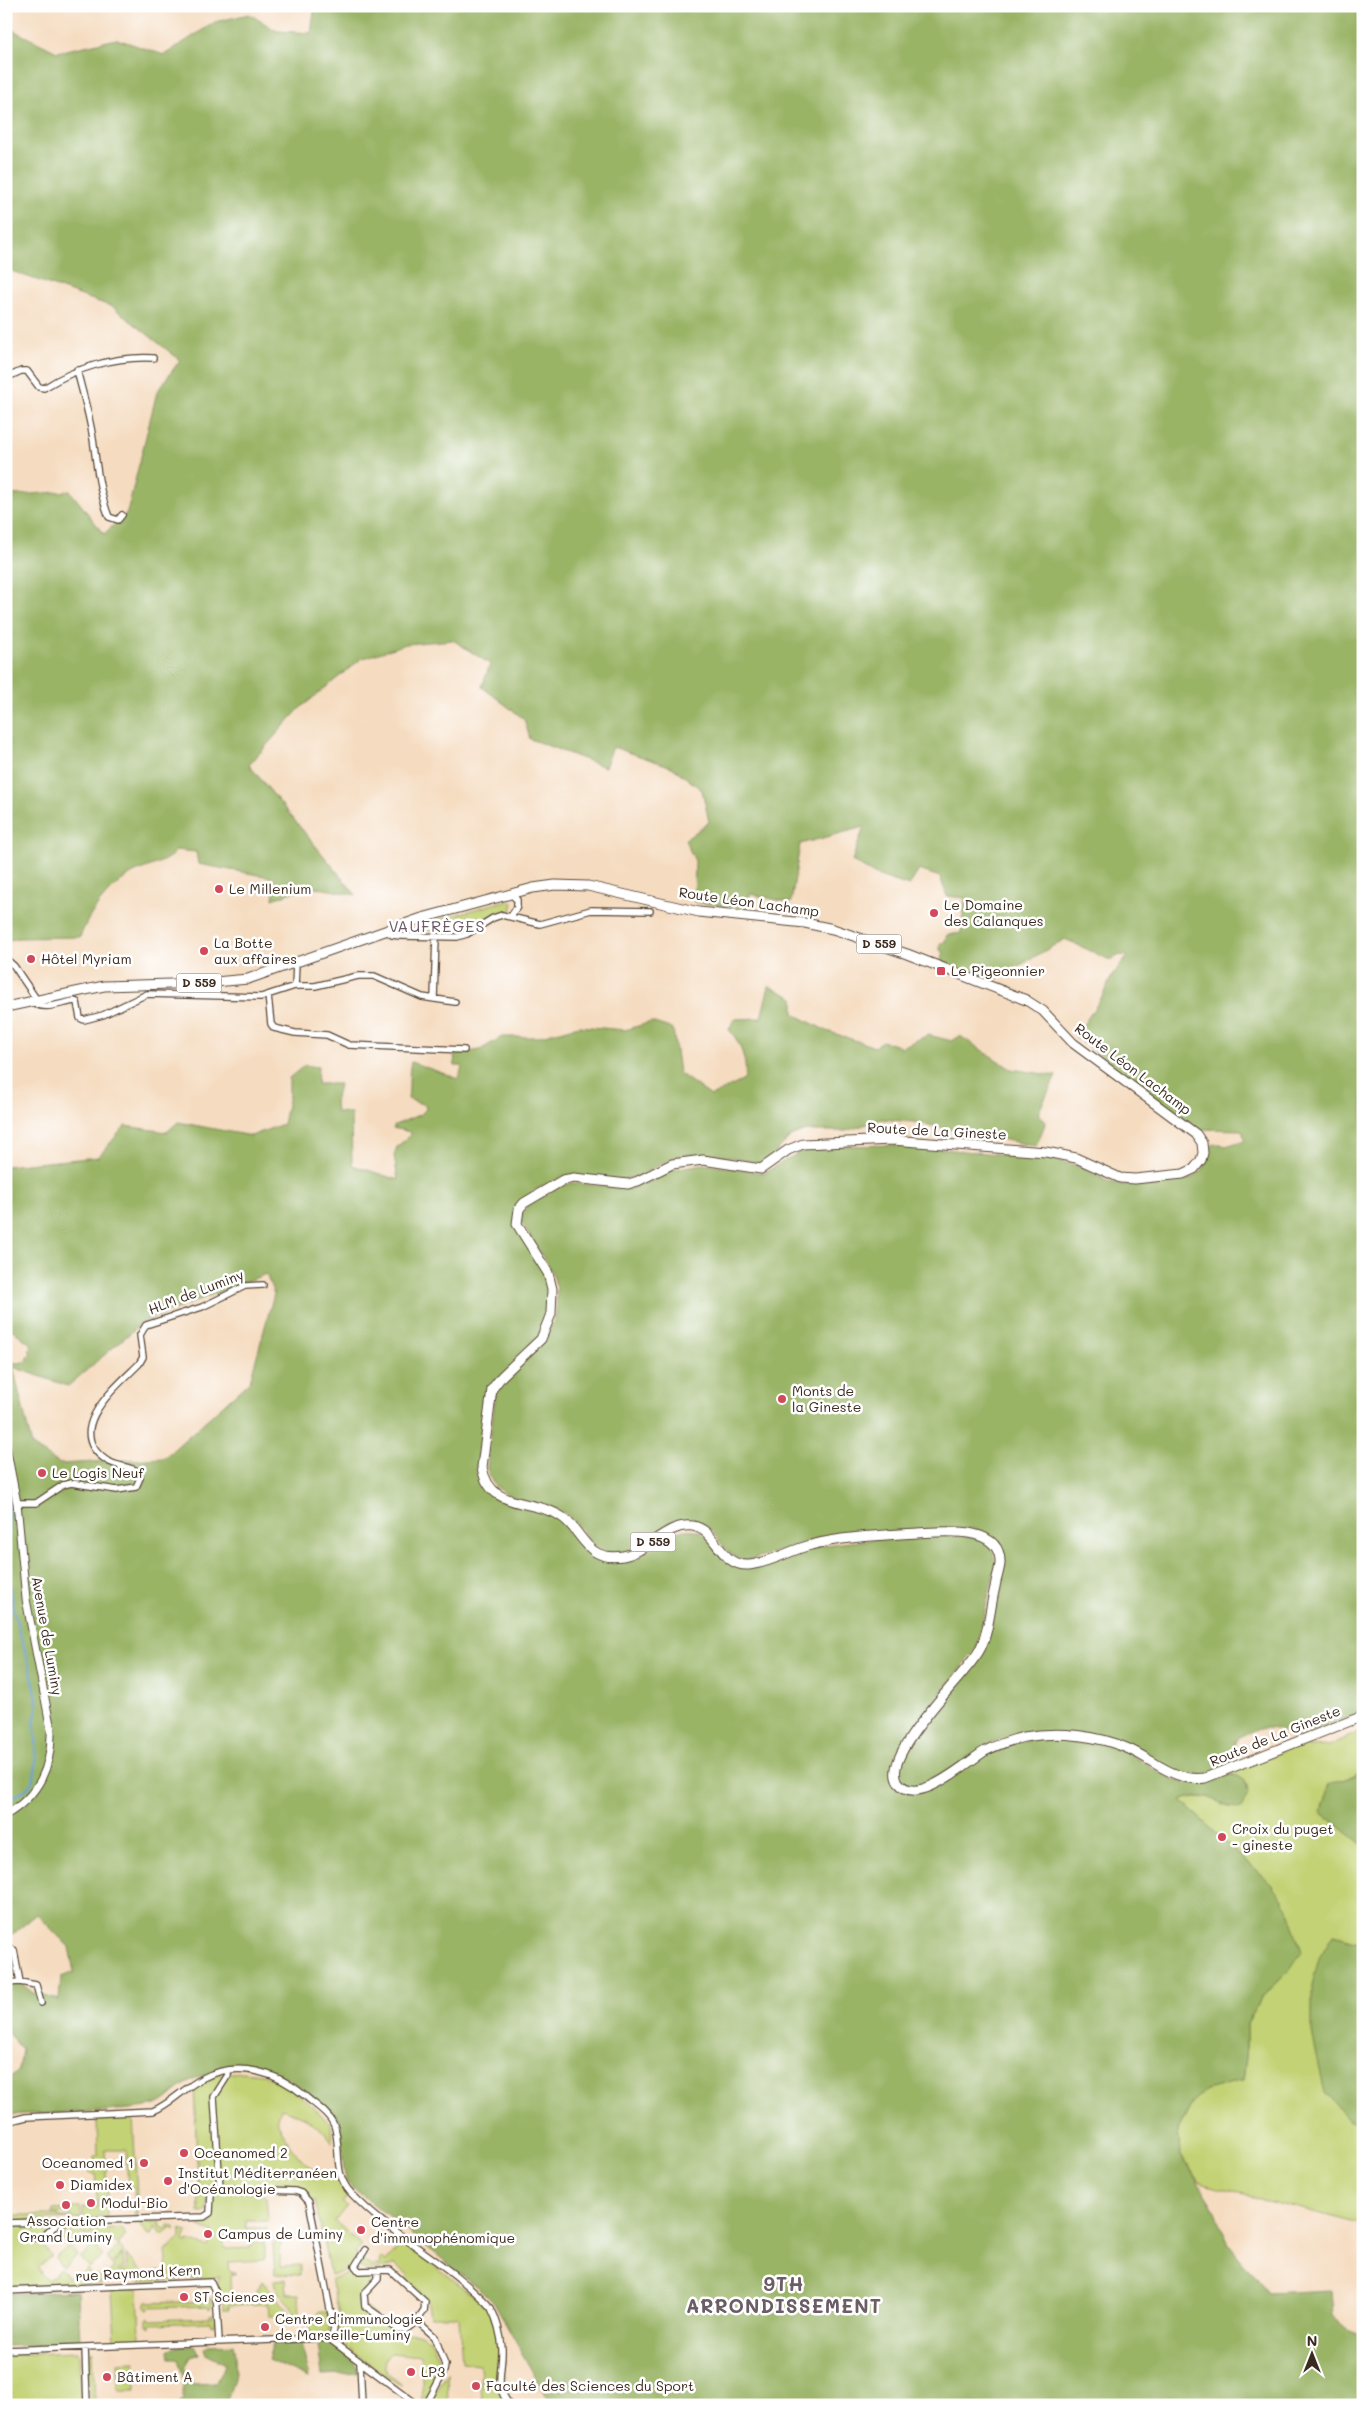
<svg xmlns="http://www.w3.org/2000/svg" width="1369" height="2411" viewBox="0 0 1369 2411" font-family="Mali,sans-serif">
<style>
.green{fill:#c3d275;stroke:#7f7e4a}
.forest{fill:#9ab466;stroke:#6a6f42;fill-rule:evenodd}
.lines{fill:none;stroke-linecap:round;stroke-linejoin:round}
.stream{stroke:#6aa1d8;stroke-width:2}
.minor-casing{stroke:#574536;stroke-width:8}
.tertiary-casing{stroke:#574536;stroke-width:9}
.primary-casing{stroke:#574536;stroke-width:11}
.minor{stroke:#fff;stroke-width:5.5}
.tertiary{stroke:#fff;stroke-width:7}
.primary{stroke:#fff;stroke-width:9}
.poi-dot{fill:#d1495b;stroke:#fff;stroke-width:2}
.labels{text-anchor:middle;stroke-width:5;stroke-linejoin:round;paint-order:stroke}
.shield{fill:#fff;stroke:#766a62;stroke-width:1}
.shield-label{font-size:12px;font-weight:bold;fill:#3b2a1e}
.poi-label{font-size:14px;fill:#3b2a1e;stroke:#fff;text-anchor:start}
.street-label{font-size:14px;fill:#3b2a1e;stroke:#fff}
.quarter-label{font-size:16px;letter-spacing:1px;fill:#6b5d66;stroke:#fff}
.district-label{font-size:19px;font-weight:bold;letter-spacing:1px;fill:#6b5d66;stroke:#fff}
</style>
<rect width="100%" height="100%" fill="#fff"/>
<filter id="ink" filterUnits="userSpaceOnUse"><feTurbulence type="fractalNoise" baseFrequency=".02" numOctaves="2"/><feDisplacementMap in="SourceGraphic" scale="10" xChannelSelector="R" yChannelSelector="G"/><feConvolveMatrix kernelMatrix="1 2 1 2 8 2 1 2 1" color-interpolation-filters="sRGB"/></filter>
<filter id="wash" filterUnits="userSpaceOnUse"><feTurbulence type="fractalNoise" baseFrequency=".0096" numOctaves="4" result="noise"/><feDisplacementMap in="SourceGraphic" scale="20" xChannelSelector="R" yChannelSelector="G"/><feGaussianBlur stdDeviation="1.12" result="paint"/><feColorMatrix in="noise" values="0 0 0 0 0 0 0 0 0 0 0 0 0 0 0 0 0 1.4 0 .05"/><feComposite in="paint" operator="in"/></filter>
<g filter="url(#wash)">
<rect width="100%" height="100%" fill="#f5dcc0"/>
<path class="green" d="M 508,900 L 513,903 L 511,911 L 493,915 L 461,933 L 435,934 L 430,930 L 401,930 Z
M 1363,1730 C 1363,1772 1369,1771 1329,1785 L 1321,1812 L 1363,1845 L 1363,1943 L 1333,1935 L 1349,2120 L 1363,2126 L 1363,2225 L 1199,2182 L 1180,2153 L 1178,2130 L 1193,2102 L 1206,2090 L 1243,2080 L 1247,2048 L 1247,2023 L 1262,1997 L 1290,1970 L 1271,1884 L 1181,1801 C 1198,1793 1214,1799 1231,1807 L 1248,1794 L 1247,1784 L 1237,1775 L 1228,1774 L 1303,1743 L 1307,1747 L 1329,1746 Z
M 243,2072 L 263,2074 L 289,2087 L 310,2103 L 331,2125 L 332,2143 C 319,2123 304,2116 281,2109 L 277,2121 C 285,2139 311,2184 335,2172 L 340,2186 L 348,2197 L 342,2202 L 347,2206 L 335,2221 L 361,2245 L 355,2253 L 358,2255 L 354,2260 L 353,2268 L 330,2275 L 315,2200 L 311,2202 C 307,2192 300,2189 290,2186 L 209,2186 L 206,2212 L 199,2212 L 194,2087 L 219,2074 Z
M 133,2117 L 138,2216 L 135,2216 L 134,2188 L 128,2188 L 126,2150 L 105,2150 L 108,2217 L 83,2219 L 83,2208 L 98,2207 L 95,2174 L 90,2174 L 90,2163 L 94,2162 L 94,2157 L 98,2156 L 97,2121 L 92,2120 Z
M 217,2191 L 260,2192 L 266,2197 L 268,2221 L 246,2221 L 246,2228 L 267,2228 L 268,2233 L 255,2234 L 255,2231 L 224,2233 L 224,2247 L 228,2249 L 250,2248 L 252,2243 L 263,2242 L 264,2239 L 264,2260 L 228,2262 L 229,2272 L 235,2272 L 235,2274 L 230,2275 L 231,2298 L 254,2297 L 262,2281 L 288,2310 L 288,2315 L 269,2316 L 268,2304 L 229,2305 L 229,2309 L 224,2309 L 224,2300 L 219,2298 L 217,2283 L 220,2276 C 201,2282 185,2278 168,2272 L 166,2251 L 180,2238 L 180,2230 L 187,2232 L 184,2242 L 188,2243 L 188,2241 L 208,2247 L 213,2232 L 199,2227 L 200,2224 L 211,2224 L 213,2194 Z
M 67,2208 L 80,2208 L 81,2219 L 6,2221 L 6,2215 L 59,2215 L 59,2218 L 70,2218 L 70,2212 L 53,2214 L 53,2209 Z
M 161,2221 L 160,2226 L 164,2230 L 170,2225 L 176,2228 L 174,2230 L 171,2228 L 162,2236 L 155,2227 L 151,2235 L 147,2234 L 140,2223 Z
M 70,2224 L 70,2230 L 60,2238 L 57,2235 L 44,2246 L 51,2256 L 38,2268 L 41,2272 L 40,2274 L 48,2280 L 61,2269 L 68,2278 L 70,2276 L 74,2280 L 87,2269 L 94,2278 L 97,2275 L 101,2279 L 114,2268 L 112,2265 L 123,2254 L 124,2268 L 119,2269 L 113,2280 L 103,2283 L 6,2287 L 6,2226 Z
M 97,2228 L 85,2238 L 84,2233 L 70,2246 L 77,2256 L 63,2268 L 55,2258 L 69,2246 L 62,2240 L 73,2230 Z
M 122,2228 L 126,2236 L 119,2242 L 119,2246 L 124,2252 L 111,2264 L 106,2258 L 119,2247 L 108,2235 L 95,2246 L 103,2256 L 89,2268 L 80,2258 L 93,2247 L 87,2240 L 99,2229 Z
M 396,2235 L 487,2306 C 494,2319 498,2333 499,2348 C 500,2370 492,2386 507,2405 L 482,2405 L 480,2364 L 462,2362 L 459,2318 L 457,2316 L 430,2316 L 427,2298 L 406,2280 L 409,2277 L 395,2264 C 388,2270 368,2271 359,2268 L 362,2259 L 373,2267 L 376,2265 L 380,2266 L 381,2258 L 386,2262 L 400,2246 L 392,2240 Z
M 277,2241 L 281,2243 L 280,2266 L 300,2265 L 300,2275 L 275,2274 L 273,2243 Z
M 126,2254 L 145,2275 L 159,2270 L 182,2280 L 139,2281 L 131,2274 L 120,2274 L 120,2271 L 127,2270 Z
M 355,2271 L 364,2276 L 375,2275 L 359,2296 L 360,2303 L 392,2331 L 419,2333 L 431,2340 L 441,2363 L 442,2370 L 423,2405 L 421,2356 L 391,2353 C 376,2365 390,2375 401,2384 L 401,2386 L 343,2345 L 335,2315 L 339,2314 L 331,2279 Z
M 286,2279 L 287,2294 L 299,2294 L 300,2314 L 294,2315 C 291,2299 275,2296 274,2280 Z
M 114,2289 L 138,2289 L 140,2338 L 138,2341 L 115,2340 L 112,2291 Z
M 211,2297 L 213,2299 L 213,2306 L 210,2308 L 209,2306 L 149,2308 L 149,2310 L 146,2309 L 146,2302 L 148,2300 L 149,2303 L 211,2301 Z
M 318,2312 L 328,2312 L 331,2326 L 328,2333 L 310,2333 L 309,2320 L 318,2319 Z
M 213,2314 L 215,2324 L 211,2326 L 210,2322 L 150,2324 L 150,2328 L 147,2326 L 147,2319 L 149,2317 L 150,2320 L 210,2318 L 210,2315 Z
M 93,2351 L 95,2405 L 90,2405 L 88,2354 Z
M 77,2352 L 79,2356 L 82,2405 L 6,2405 L 6,2355 Z
M 135,2362 L 136,2391 L 118,2391 L 117,2363 Z
M 447,2372 L 448,2405 L 430,2405 L 430,2403 Z"/>
<path class="forest" d="M 315,6 L 1363,6 L 1363,1712 L 1298,1737 C 1267,1725 1265,1724 1236,1740 L 1233,1748 L 1233,1764 C 1223,1767 1212,1773 1201,1775 C 1174,1779 1150,1752 1125,1743 C 1115,1739 1035,1731 1024,1733 C 1010,1735 996,1740 984,1747 C 970,1755 912,1806 900,1777 C 892,1757 966,1675 981,1656 L 987,1643 L 1004,1565 L 1001,1548 L 986,1533 L 974,1529 L 942,1529 L 820,1538 L 746,1561 C 721,1556 718,1528 697,1522 C 671,1515 649,1546 624,1551 C 588,1559 586,1526 564,1513 C 538,1498 492,1504 487,1467 L 496,1391 L 505,1379 L 544,1342 L 556,1315 L 557,1288 L 552,1272 L 522,1223 L 521,1215 L 527,1206 L 564,1184 L 574,1183 L 629,1189 L 651,1181 L 674,1169 L 703,1164 L 764,1173 L 803,1150 L 845,1146 L 899,1145 L 1050,1159 L 1076,1165 L 1109,1182 L 1125,1185 L 1190,1179 C 1208,1171 1206,1159 1213,1144 L 1226,1146 L 1245,1140 L 1242,1130 L 1198,1129 L 1075,1037 L 1102,997 L 1112,976 L 1128,956 L 1120,955 L 1110,960 L 1065,939 L 991,982 L 941,961 L 944,952 L 940,950 L 940,943 L 944,943 L 947,935 L 961,933 L 965,898 L 947,896 L 940,877 L 919,870 L 909,886 L 876,875 L 852,861 L 864,827 L 800,844 L 791,903 L 750,894 L 748,909 L 694,902 L 695,861 L 685,840 L 709,822 L 702,790 L 672,767 L 613,747 L 605,767 L 530,739 L 524,719 L 482,687 L 490,664 L 453,640 L 406,644 L 361,659 L 299,709 L 249,765 L 356,895 L 309,886 L 273,899 L 275,878 L 198,864 L 196,852 L 176,850 C 169,863 142,867 130,875 C 107,889 89,913 80,937 L 18,938 L 6,941 L 6,494 L 19,495 L 70,491 L 104,534 L 127,513 L 157,392 L 180,360 L 113,307 L 6,269 L 6,27 L 57,52 L 117,39 L 164,55 L 215,22 L 249,14 L 277,31 L 311,33 Z
M 769,986 L 794,998 L 794,1014 L 827,1031 L 875,1047 L 882,1041 L 902,1047 L 928,1035 L 952,1041 L 960,1036 L 1011,1069 L 1056,1076 L 1038,1113 L 1046,1122 L 1036,1146 L 913,1122 L 882,1119 L 846,1131 L 805,1131 L 790,1137 L 766,1162 L 761,1163 L 718,1155 L 691,1154 L 673,1158 L 638,1176 L 619,1180 L 562,1177 L 533,1191 L 516,1207 L 514,1225 L 541,1266 L 549,1289 L 548,1313 L 538,1337 L 487,1397 L 479,1467 C 485,1512 530,1501 560,1520 C 568,1525 572,1536 579,1543 C 586,1550 615,1560 625,1559 C 653,1557 671,1520 701,1532 L 738,1567 C 766,1560 793,1551 821,1546 C 847,1541 965,1529 985,1541 C 993,1546 995,1555 996,1564 L 976,1649 L 901,1745 L 891,1766 L 894,1781 L 913,1794 C 946,1776 981,1751 1018,1742 C 1050,1734 1090,1738 1120,1749 C 1142,1757 1161,1778 1184,1782 C 1205,1786 1228,1766 1245,1781 L 1248,1794 L 1241,1809 C 1220,1805 1202,1789 1181,1801 L 1271,1884 L 1289,1910 L 1302,1952 L 1290,1970 L 1262,1997 L 1247,2023 L 1247,2048 L 1243,2080 L 1206,2090 L 1193,2102 L 1178,2130 L 1180,2153 L 1216,2212 L 1229,2245 L 1268,2293 L 1331,2290 L 1333,2316 L 1348,2329 L 1363,2336 L 1363,2392 L 1348,2405 L 551,2405 L 494,2303 L 481,2290 L 347,2183 L 344,2171 L 339,2118 C 289,2075 253,2046 188,2083 C 165,2096 169,2105 139,2108 C 106,2112 73,2112 40,2114 C 30,2114 16,2113 6,2118 L 6,2082 L 19,2069 L 22,2049 L 6,2031 L 6,1990 L 16,1979 L 33,1993 L 59,2000 L 61,1977 L 74,1972 L 69,1947 L 37,1914 L 6,1940 L 6,1361 L 18,1363 L 28,1361 L 27,1356 L 31,1355 L 29,1349 L 32,1345 L 6,1325 L 6,1166 L 98,1157 L 125,1126 L 167,1132 L 178,1122 L 251,1136 L 283,1124 L 289,1095 L 289,1078 L 305,1065 L 318,1067 L 317,1084 L 339,1084 L 335,1103 L 336,1112 L 351,1113 L 352,1165 L 398,1180 L 394,1155 L 397,1147 L 411,1134 L 410,1132 L 393,1128 L 395,1125 L 421,1114 L 426,1109 L 425,1105 L 408,1099 C 410,1086 408,1074 411,1062 L 459,1079 L 462,1066 L 455,1066 L 454,1052 L 464,1053 L 480,1050 L 502,1037 L 537,1037 L 579,1026 L 625,1030 L 651,1022 L 673,1029 L 679,1073 L 711,1096 L 744,1080 C 749,1066 740,1040 729,1030 L 734,1019 L 761,1018 ZM 266,1274 L 274,1294 L 250,1381 L 164,1458 L 60,1464 L 32,1446 L 13,1367 L 68,1386 L 143,1322 Z
M 1363,1766 L 1363,1845 L 1321,1812 L 1329,1785 L 1356,1775 Z
M 1333,1935 L 1363,1943 L 1363,2126 L 1349,2120 L 1325,2093 L 1312,2033 L 1312,1985 L 1319,1958 Z
M 78,2291 L 80,2342 L 77,2344 L 6,2346 L 6,2294 Z
M 319,2340 C 335,2344 357,2357 358,2373 L 322,2375 L 318,2345 Z
M 274,2341 L 302,2341 L 308,2378 L 268,2360 Z
M 233,2344 C 238,2367 235,2384 224,2405 L 177,2405 L 183,2399 L 183,2376 L 178,2359 L 170,2359 L 169,2351 L 174,2347 L 195,2346 L 199,2354 L 190,2357 L 184,2367 L 193,2384 L 215,2383 L 226,2364 L 206,2354 L 204,2348 L 208,2345 Z"/>
<g class="lines">
<path class="stream" d="M 6,1484 C 11,1503 8,1518 8,1537 C 7,1566 10,1600 18,1628 C 23,1648 45,1703 34,1720 C 36,1735 40,1774 29,1786 C 24,1792 13,1797 6,1801"/>
</g>
</g>
<g filter="url(#ink)">
<g class="lines">
<g class="minor-casing">
<path id="minor" d="M 77,370 C 83,395 91,420 94,446 C 97,470 100,494 109,517 L 118,520 L 122,515
M 6,378 L 21,371 L 27,371 L 39,387 L 44,388 C 75,368 115,356 153,358
M 511,916 L 517,907 L 517,900 L 511,894
M 385,930 L 392,935 L 400,936 L 457,937 L 467,934 L 493,918 L 502,915 L 540,924 L 591,910 L 650,911
M 6,959 L 14,966 L 37,1000
M 295,986 L 315,986 L 358,976 L 374,976 L 422,997 L 455,1002
M 268,995 L 271,1024 L 274,1028 L 295,1033 L 327,1035 L 349,1045 L 464,1050
M 434,999 L 436,937
M 32,1001 C 42,1012 61,1003 74,1001 L 77,1002 L 80,1018 L 84,1020 L 103,1015 L 147,994 L 261,997 L 295,986 L 296,963
M 17,1503 L 36,1503 L 63,1485 L 71,1483 L 117,1490 L 136,1487 L 140,1478 L 135,1470 C 126,1466 115,1466 106,1460 C 62,1430 117,1386 139,1364 L 143,1357 L 140,1335 L 146,1325 L 202,1307 L 245,1286 L 263,1285
M 6,1949 L 14,1950 L 20,1982 L 36,1985 L 41,2003
M 6,1983 L 20,1982
M 6,2122 L 26,2117 L 153,2111 C 172,2103 185,2087 203,2078 C 238,2060 277,2072 305,2096 C 315,2105 331,2114 335,2128 C 341,2151 333,2174 351,2193 C 392,2237 450,2263 491,2308 C 497,2320 501,2335 502,2349 C 503,2372 493,2385 510,2405
M 220,2188 L 214,2097 L 228,2075 L 228,2071
M 6,2223 L 204,2217 L 210,2213 L 211,2193 L 216,2188 L 295,2191 L 301,2193 L 309,2202 L 334,2329 L 331,2340
M 35,2238 L 44,2236 L 59,2222
M 365,2250 L 355,2266 L 359,2271 L 390,2270 L 425,2302 L 424,2311 L 417,2321 L 435,2337 L 445,2365 L 444,2371 L 426,2405
M 378,2271 L 378,2279 L 364,2294 L 365,2306 L 399,2330 L 405,2330 L 417,2321
M 6,2291 L 211,2282 L 216,2293 L 219,2341
M 85,2347 L 87,2405
M 6,2350 L 325,2338 L 331,2340 L 418,2405
M 360,2363 L 362,2405"/>
</g>
<g class="tertiary-casing">
<path id="tertiary" d="M 6,1446 L 17,1503 L 26,1599 L 51,1730 C 52,1767 39,1795 6,1815"/>
</g>
<g class="primary-casing">
<path id="primary" d="M 6,1007 L 104,986 L 204,983 L 248,979 L 422,918 L 533,888 L 555,885 L 588,886 L 699,912 L 805,923 L 833,929 L 907,954 L 1026,1000 L 1043,1011 L 1073,1043 L 1196,1134 L 1202,1143 L 1203,1153 L 1201,1160 L 1194,1169 L 1183,1174 L 1135,1179 L 1120,1178 L 1076,1158 L 1046,1152 L 892,1140 L 803,1144 L 788,1150 L 761,1169 L 703,1160 L 672,1164 L 638,1181 L 628,1184 L 574,1178 L 563,1180 L 524,1203 L 519,1209 L 517,1224 L 548,1273 L 552,1289 L 551,1314 L 541,1339 L 502,1376 L 492,1389 L 482,1467 C 489,1511 534,1498 562,1517 C 584,1532 585,1562 623,1556 C 648,1552 667,1522 693,1526 C 717,1530 720,1567 749,1565 C 770,1563 790,1550 811,1545 C 839,1537 887,1535 917,1533 C 942,1532 1002,1524 1000,1564 C 999,1572 996,1580 995,1587 C 990,1607 989,1633 979,1651 C 965,1676 880,1755 898,1782 C 917,1809 966,1762 985,1751 C 997,1745 1011,1740 1024,1737 C 1058,1731 1098,1735 1129,1749 C 1155,1761 1175,1782 1205,1778 L 1363,1716"/>
</g>
<use href="#minor" class="minor"/>
<use href="#tertiary" class="tertiary"/>
<use href="#primary" class="primary"/>
</g>
</g>
<g class="poi-dot">
<circle cx="219" cy="889" r="5"/>
<circle cx="934" cy="913" r="5"/>
<circle cx="204" cy="951" r="5"/>
<circle cx="31" cy="959" r="5"/>
<rect x="936" y="966" width="10" height="10" rx="2.5"/>
<circle cx="782" cy="1399" r="5"/>
<circle cx="42" cy="1473" r="5"/>
<circle cx="1222" cy="1837" r="5"/>
<circle cx="184" cy="2153" r="5"/>
<circle cx="144" cy="2163" r="5"/>
<circle cx="168" cy="2181" r="5"/>
<circle cx="60" cy="2185" r="5"/>
<circle cx="91" cy="2203" r="5"/>
<circle cx="66" cy="2205" r="5"/>
<circle cx="361" cy="2230" r="5"/>
<circle cx="208" cy="2234" r="5"/>
<circle cx="184" cy="2297" r="5"/>
<circle cx="265" cy="2327" r="5"/>
<circle cx="411" cy="2372" r="5"/>
<circle cx="107" cy="2377" r="5"/>
<circle cx="476" cy="2386" r="5"/>
</g>
<g class="labels">
<g class="shield">
<rect x="856.5" y="934.5" width="45" height="19" rx="4"/>
<rect x="176.5" y="973.5" width="45" height="19" rx="4"/>
<rect x="630.5" y="1532.5" width="45" height="19" rx="4"/>
</g>
<g class="shield-label">
<text x="879" y="948">D 559</text>
<text x="199" y="987">D 559</text>
<text x="653" y="1546">D 559</text>
</g>
<g class="poi-label">
<text x="229" y="894">Le Millenium</text>
<text x="944" y="910">Le Domaine<tspan x="944" dy="16">des Calanques</tspan></text>
<text x="214" y="948">La Botte<tspan x="214" dy="16">aux affaires</tspan></text>
<text x="41" y="964">Hôtel Myriam</text>
<text x="951" y="976">Le Pigeonnier</text>
<text x="792" y="1396">Monts de<tspan x="792" dy="16">la Gineste</tspan></text>
<text x="52" y="1478">Le Logis Neuf</text>
<text x="1232" y="1834">Croix du puget<tspan x="1232" dy="16">- gineste</tspan></text>
<text x="194" y="2158">Oceanomed 2</text>
<text x="134" y="2168" text-anchor="end">Oceanomed 1</text>
<text x="178" y="2178">Institut Méditerranéen<tspan x="178" dy="16">d'Océanologie</tspan></text>
<text x="70" y="2190">Diamidex</text>
<text x="101" y="2208">Modul-Bio</text>
<text x="66" y="2226" text-anchor="middle">Association<tspan x="66" dy="16">Grand Luminy</tspan></text>
<text x="371" y="2227">Centre<tspan x="371" dy="16">d'immunophénomique</tspan></text>
<text x="218" y="2239">Campus de Luminy</text>
<text x="194" y="2302">ST Sciences</text>
<text x="275" y="2324">Centre d'immunologie<tspan x="275" dy="16">de Marseille-Luminy</tspan></text>
<text x="421" y="2377">LP3</text>
<text x="117" y="2382">Bâtiment A</text>
<text x="486" y="2391">Faculté des Sciences du Sport</text>
</g>
<g class="street-label">
<text transform="translate(749 902) rotate(8)" y="5">Route Léon Lachamp</text>
<text transform="translate(1133 1069) rotate(37)" y="5">Route Léon Lachamp</text>
<text transform="translate(937 1131) rotate(3)" y="5">Route de La Gineste</text>
<text transform="translate(196 1292) rotate(-21)" y="5">HLM de Luminy</text>
<text transform="translate(47 1636) rotate(80)" y="5">Avenue de Luminy</text>
<text transform="translate(1275 1736) rotate(-22)" y="5">Route de La Gineste</text>
<text transform="translate(138 2273) rotate(-3)" y="5">rue Raymond Kern</text>
</g>
<g class="quarter-label">
<text x="437" y="932">VAUFRÈGES</text>
</g>
<g class="district-label">
<text x="784" y="2291">9TH<tspan x="784" dy="22">ARRONDISSEMENT</tspan></text>
</g>
</g>
<rect width="1369" height="2411" fill="none" stroke="#fff" stroke-width="25"/>
<g transform="translate(1312 2354)" stroke="#ffffff" stroke-width="4" paint-order="stroke">
<path d="M0-4L9 19L0 12L-9 19Z" fill="#3b2a1e"/>
<text y="-8" font-size="14" font-weight="bold" text-anchor="middle" fill="#3b2a1e">N</text>
</g>
</svg>
